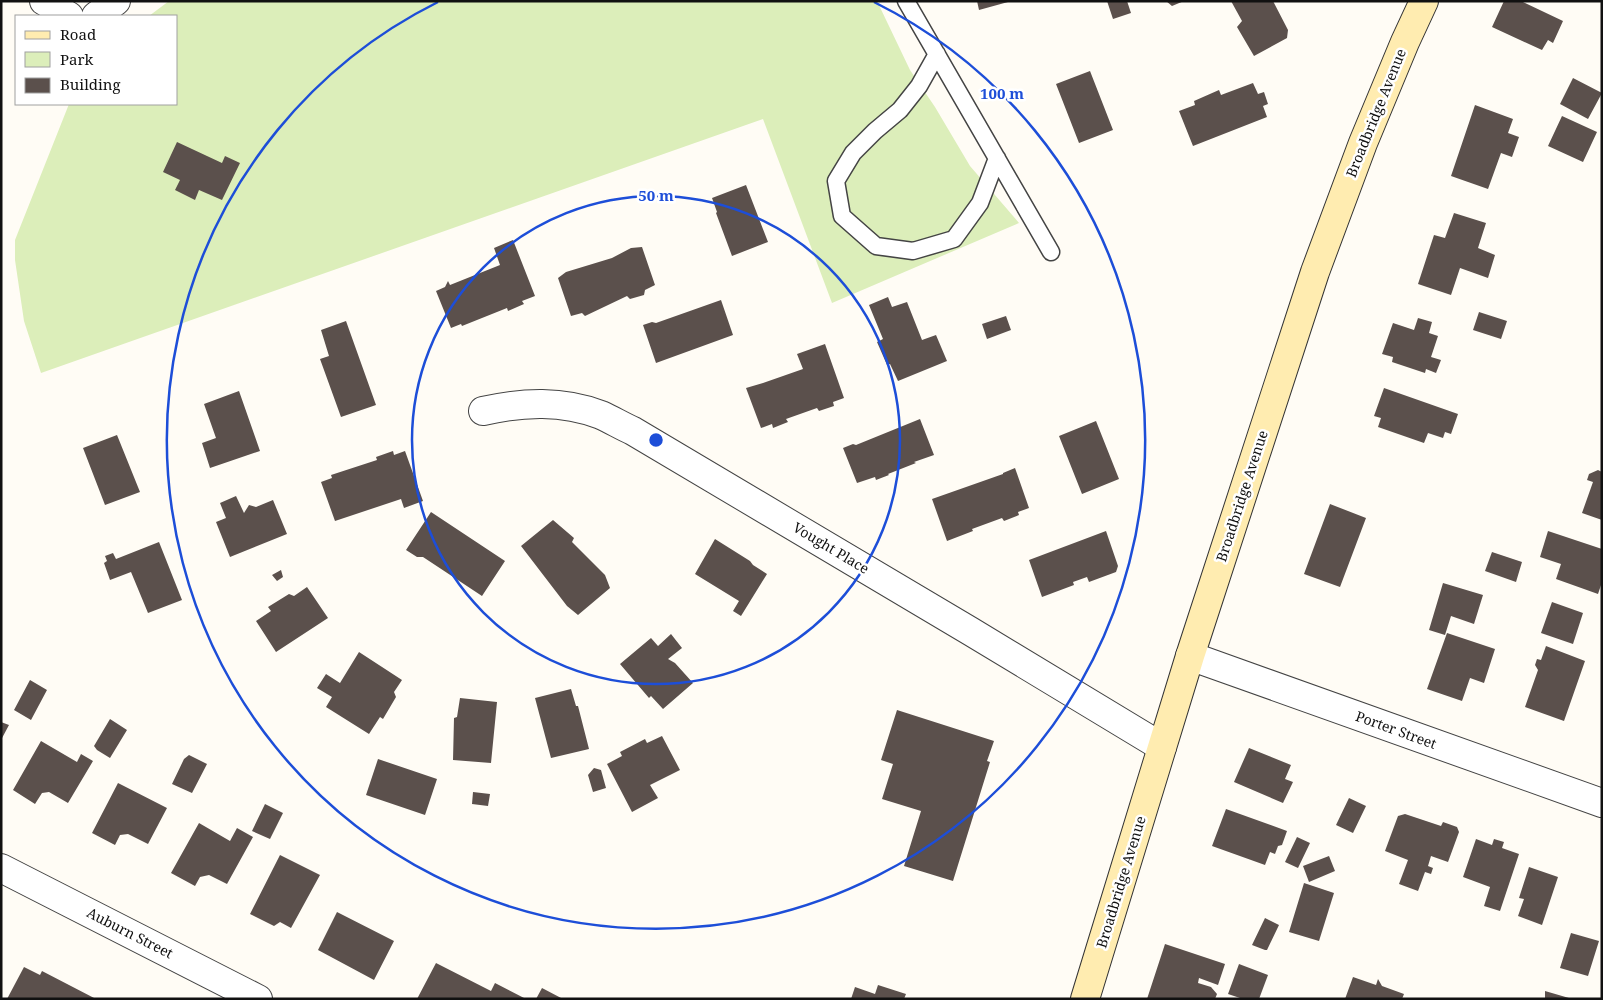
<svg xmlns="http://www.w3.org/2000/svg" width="1603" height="1000" viewBox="0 0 1603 1000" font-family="'Noto Serif',serif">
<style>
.green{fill:#dceeba}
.building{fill:#5b504c}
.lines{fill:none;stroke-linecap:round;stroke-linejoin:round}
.service-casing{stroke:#444;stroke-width:19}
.minor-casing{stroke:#444;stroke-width:30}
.secondary-casing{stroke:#333;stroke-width:30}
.service{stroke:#fff;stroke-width:16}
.minor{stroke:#fff;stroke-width:28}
.secondary{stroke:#ffecb0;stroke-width:28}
.ring{fill:none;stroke:#1d4ed8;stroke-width:2.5}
.labels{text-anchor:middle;stroke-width:5;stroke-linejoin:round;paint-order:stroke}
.street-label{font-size:14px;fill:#111;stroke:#fff}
.centre{fill:#1d4ed8;stroke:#fff;stroke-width:2.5}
.ring-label{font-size:15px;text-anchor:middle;font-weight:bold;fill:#1d4ed8;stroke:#fff;stroke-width:5;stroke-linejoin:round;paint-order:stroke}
</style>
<rect width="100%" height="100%" fill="#fffcf5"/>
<path class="green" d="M 169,1 L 877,1 L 910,70 L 935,107 L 970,166 L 1019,223 L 832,303 L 763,119 L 41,373 L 24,321 L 15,260 L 15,240 L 69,104 L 176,104 L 176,16 L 149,16 Z"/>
<path class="building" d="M 977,1 L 1008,1 L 1008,2 L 979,10 Z
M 1107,1 L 1127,1 L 1131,13 L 1113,19 Z
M 1166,1 L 1184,1 L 1172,6 Z
M 1231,1 L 1273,1 L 1288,30 L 1287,38 L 1254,56 L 1237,27 L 1242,21 Z
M 1504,1 L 1521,1 L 1563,21 L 1553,43 L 1548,40 L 1542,50 L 1492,27 Z
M 1090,71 L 1113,130 L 1079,143 L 1056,84 Z
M 1573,78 L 1602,93 L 1588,119 L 1560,104 Z
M 1253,83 L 1258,94 L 1264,92 L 1268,104 L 1263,106 L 1267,117 L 1193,146 L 1179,111 L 1195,105 L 1194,101 L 1219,90 L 1221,95 Z
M 1475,105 L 1513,119 L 1508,133 L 1519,137 L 1512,157 L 1501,153 L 1488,189 L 1451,176 Z
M 1562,116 L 1597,132 L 1583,162 L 1548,146 Z
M 177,142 L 222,163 L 225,156 L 240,163 L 222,200 L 199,190 L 195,200 L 175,190 L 180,180 L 163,172 Z
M 746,185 L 768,242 L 732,256 L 716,213 L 717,212 L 712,198 Z
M 1454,213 L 1486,223 L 1478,248 L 1495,255 L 1488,278 L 1460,268 L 1451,295 L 1418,284 L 1434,235 L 1445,238 Z
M 513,240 L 535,296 L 522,301 L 524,304 L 508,311 L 507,308 L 462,326 L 461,324 L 451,328 L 436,291 L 445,287 L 448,281 L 450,285 L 500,265 L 494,248 Z
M 642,247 L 655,285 L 645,290 L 644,295 L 630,299 L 627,296 L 585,316 L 582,313 L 571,316 L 558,278 L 566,272 L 612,258 L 631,248 Z
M 888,297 L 892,307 L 907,302 L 922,340 L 936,335 L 947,361 L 898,381 L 890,364 L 887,365 L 877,342 L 883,339 L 869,305 Z
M 721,300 L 733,335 L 656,363 L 643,325 L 652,322 L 656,323 Z
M 1479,312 L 1507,321 L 1501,339 L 1473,330 Z
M 1006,316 L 1011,330 L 987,339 L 982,324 Z
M 1418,318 L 1432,322 L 1429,333 L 1438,336 L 1431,357 L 1441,360 L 1436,373 L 1426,369 L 1425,373 L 1392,362 L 1393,357 L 1382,354 L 1393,323 L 1414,330 Z
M 346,321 L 376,405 L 341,417 L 320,359 L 329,356 L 321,330 Z
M 825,344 L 844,398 L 833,402 L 834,406 L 819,411 L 817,408 L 786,419 L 788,422 L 773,428 L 772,424 L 761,428 L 746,388 L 763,383 L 803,369 L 797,354 Z
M 1384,388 L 1458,414 L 1451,434 L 1445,432 L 1443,438 L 1428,433 L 1424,443 L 1378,427 L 1381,418 L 1374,416 Z
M 239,391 L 260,451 L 210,468 L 202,443 L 216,438 L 204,404 Z
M 920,419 L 934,455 L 914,462 L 916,463 L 888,474 L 889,475 L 876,480 L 875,477 L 857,483 L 843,448 L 853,444 L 856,445 Z
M 1096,421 L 1119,479 L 1082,494 L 1059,436 Z
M 117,435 L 140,492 L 105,505 L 83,448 Z
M 393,451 L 394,455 L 405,451 L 423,501 L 404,508 L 401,499 L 335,521 L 321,482 L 332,478 L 331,475 L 377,460 L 376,457 Z
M 1015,468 L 1029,508 L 1018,512 L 1019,515 L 1004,521 L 1002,518 L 972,529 L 973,531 L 947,541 L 932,499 L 1003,474 L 1003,473 Z
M 1598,470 L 1602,472 L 1602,520 L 1582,513 L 1593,482 L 1587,480 L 1589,474 Z
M 236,496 L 244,513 L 249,505 L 256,507 L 273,500 L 287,534 L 230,557 L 216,522 L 226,518 L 220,503 Z
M 1330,504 L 1366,518 L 1340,587 L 1304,574 Z
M 431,512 L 505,561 L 482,596 L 423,557 L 417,557 L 406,550 Z
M 553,520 L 574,538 L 572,542 L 605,575 L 610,588 L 578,615 L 567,606 L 521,546 Z
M 1106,531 L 1118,566 L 1116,572 L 1089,582 L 1087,577 L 1073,582 L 1074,585 L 1042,597 L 1029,560 Z
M 1548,531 L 1602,549 L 1602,582 L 1598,594 L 1556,579 L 1561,564 L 1540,557 Z
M 715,539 L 750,561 L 753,565 L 767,574 L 741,616 L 733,611 L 739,601 L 695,574 Z
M 159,542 L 182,600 L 148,613 L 131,572 L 110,580 L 104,563 L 107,561 L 105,556 L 113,553 L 116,559 Z
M 1492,552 L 1522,562 L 1516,582 L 1485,571 Z
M 281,570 L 283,577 L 277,581 L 272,575 Z
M 1443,583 L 1483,595 L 1474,624 L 1451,616 L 1445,635 L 1429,630 Z
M 307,587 L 328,618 L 276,652 L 256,621 L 271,611 L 268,607 L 289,594 L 294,596 Z
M 1552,602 L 1583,613 L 1573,644 L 1541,633 Z
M 1447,633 L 1495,649 L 1484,683 L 1470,678 L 1462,701 L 1427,689 Z
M 671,634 L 682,648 L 668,659 L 675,663 L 693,683 L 663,709 L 651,696 L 649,698 L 620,664 L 651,638 L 658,646 Z
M 1546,646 L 1585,661 L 1564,721 L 1525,707 L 1538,670 L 1535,665 L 1537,659 L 1541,660 Z
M 359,652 L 402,680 L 394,692 L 396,697 L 383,719 L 380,717 L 369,734 L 326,707 L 332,697 L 317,688 L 326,674 L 340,683 Z
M 30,680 L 47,690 L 31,720 L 14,710 Z
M 571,689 L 576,706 L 578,706 L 589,749 L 551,758 L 535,698 Z
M 460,698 L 497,702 L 491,763 L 453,760 L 454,718 L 457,717 Z
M 897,710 L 994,741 L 987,761 L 990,762 L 953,881 L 904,866 L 921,811 L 882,799 L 893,764 L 881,760 Z
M 110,719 L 127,730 L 110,758 L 97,750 L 94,746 Z
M 1,722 L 9,725 L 1,740 Z
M 662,736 L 680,770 L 650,785 L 658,798 L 632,812 L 607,764 L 622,756 L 620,752 L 645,739 L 647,743 Z
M 41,741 L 77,762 L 81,754 L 93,761 L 68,803 L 49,792 L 42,793 L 35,804 L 13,790 Z
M 1249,748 L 1291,765 L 1285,779 L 1293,782 L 1283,803 L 1234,782 Z
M 189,755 L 207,764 L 192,793 L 172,784 L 184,759 Z
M 378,759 L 437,779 L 425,815 L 366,795 Z
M 594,768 L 601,770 L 606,788 L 593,792 L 588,775 Z
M 118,783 L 167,808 L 148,844 L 128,834 L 120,835 L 115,845 L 92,833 Z
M 473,792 L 490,794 L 488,806 L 472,804 Z
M 1349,798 L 1366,806 L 1353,833 L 1336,825 Z
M 265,804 L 283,813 L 270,839 L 252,831 Z
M 1226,809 L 1287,831 L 1282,845 L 1278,846 L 1275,854 L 1270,852 L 1265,865 L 1212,846 Z
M 1405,814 L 1441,826 L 1443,822 L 1457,827 L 1459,832 L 1448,862 L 1431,856 L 1428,866 L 1433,868 L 1431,874 L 1425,872 L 1418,891 L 1399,884 L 1408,860 L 1385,851 L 1398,816 Z
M 199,823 L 230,841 L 237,828 L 253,837 L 227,884 L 209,875 L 200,877 L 195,886 L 171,873 Z
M 1297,837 L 1310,843 L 1298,868 L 1285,862 Z
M 1476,839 L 1492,845 L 1494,839 L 1504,842 L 1502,848 L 1519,854 L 1500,911 L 1484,906 L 1490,887 L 1463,877 Z
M 280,855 L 320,875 L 291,928 L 280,922 L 274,926 L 250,914 Z
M 1329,856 L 1335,871 L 1309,882 L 1303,866 Z
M 1529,867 L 1558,877 L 1542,925 L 1518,916 L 1524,899 L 1519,898 Z
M 1304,883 L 1334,893 L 1319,941 L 1289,932 Z
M 337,912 L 394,941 L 374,980 L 318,950 Z
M 1265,918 L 1279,925 L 1267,950 L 1265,950 L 1252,945 Z
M 1571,933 L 1599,941 L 1588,976 L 1560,968 Z
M 1165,944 L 1225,964 L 1218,985 L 1199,978 L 1198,983 L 1211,987 L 1217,994 L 1215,999 L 1147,999 Z
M 436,963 L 491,991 L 495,983 L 526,999 L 417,999 Z
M 1239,964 L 1268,975 L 1259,999 L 1243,999 L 1228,994 Z
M 24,967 L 40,975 L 42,971 L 96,999 L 7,999 Z
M 1353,977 L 1376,985 L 1378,979 L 1382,986 L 1404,994 L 1402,999 L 1345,999 Z
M 878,985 L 906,994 L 904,999 L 851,999 L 855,987 L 875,994 Z
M 542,988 L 563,999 L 536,999 Z
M 1545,991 L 1569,998 L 1569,999 L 1545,999 Z"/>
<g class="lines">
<g class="service-casing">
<path id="service" d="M 906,1 L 1051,252
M 937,54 L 919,86 L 900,110 L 875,131 L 853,153 L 836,181 L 842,216 L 876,246 L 913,251 L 954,239 L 980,203 L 997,158"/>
</g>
<g class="minor-casing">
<path id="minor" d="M 44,1 L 69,16
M 96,16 L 116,1
M 483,411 C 523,402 562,400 601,415 C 612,420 622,426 633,431 L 970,631 L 1162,747
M 1190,656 L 1602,803
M 1,868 L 258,999"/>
</g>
<g class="secondary-casing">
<path id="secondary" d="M 1085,999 L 1190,656 L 1315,272 L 1363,143 L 1405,42 L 1424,1"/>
</g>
<use href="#service" class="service"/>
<use href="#minor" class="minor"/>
<use href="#secondary" class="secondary"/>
</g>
<g class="ring">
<circle cx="656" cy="440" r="244"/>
<path d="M874 2A489 489 0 1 1 438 2"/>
</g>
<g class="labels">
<g class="street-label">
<text transform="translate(1376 113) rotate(-68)" y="5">Broadbridge Avenue</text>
<text transform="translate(1242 496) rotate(-72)" y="5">Broadbridge Avenue</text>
<text transform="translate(831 548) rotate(31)" y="5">Vought Place</text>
<text transform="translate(1396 730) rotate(20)" y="5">Porter Street</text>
<text transform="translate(1121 882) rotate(-73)" y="5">Broadbridge Avenue</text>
<text transform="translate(130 933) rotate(27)" y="5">Auburn Street</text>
</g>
</g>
<circle cx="656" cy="440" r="8" class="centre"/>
<g class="ring-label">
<text x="1002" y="99">100 m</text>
<text x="656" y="201">50 m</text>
</g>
<rect width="1603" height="1000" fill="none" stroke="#111111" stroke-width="5"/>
<rect x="15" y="15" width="162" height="90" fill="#ffffff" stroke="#a0a0a0"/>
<rect x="25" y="31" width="25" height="8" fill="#ffecb0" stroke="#a0a0a0"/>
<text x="60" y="40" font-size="15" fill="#111111">Road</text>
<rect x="25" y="52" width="25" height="15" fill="#dceeba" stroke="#a0a0a0"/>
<text x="60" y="65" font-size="15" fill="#111111">Park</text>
<rect x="25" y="78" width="25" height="15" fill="#5b504c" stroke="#a0a0a0"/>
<text x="60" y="90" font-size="15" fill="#111111">Building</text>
</svg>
